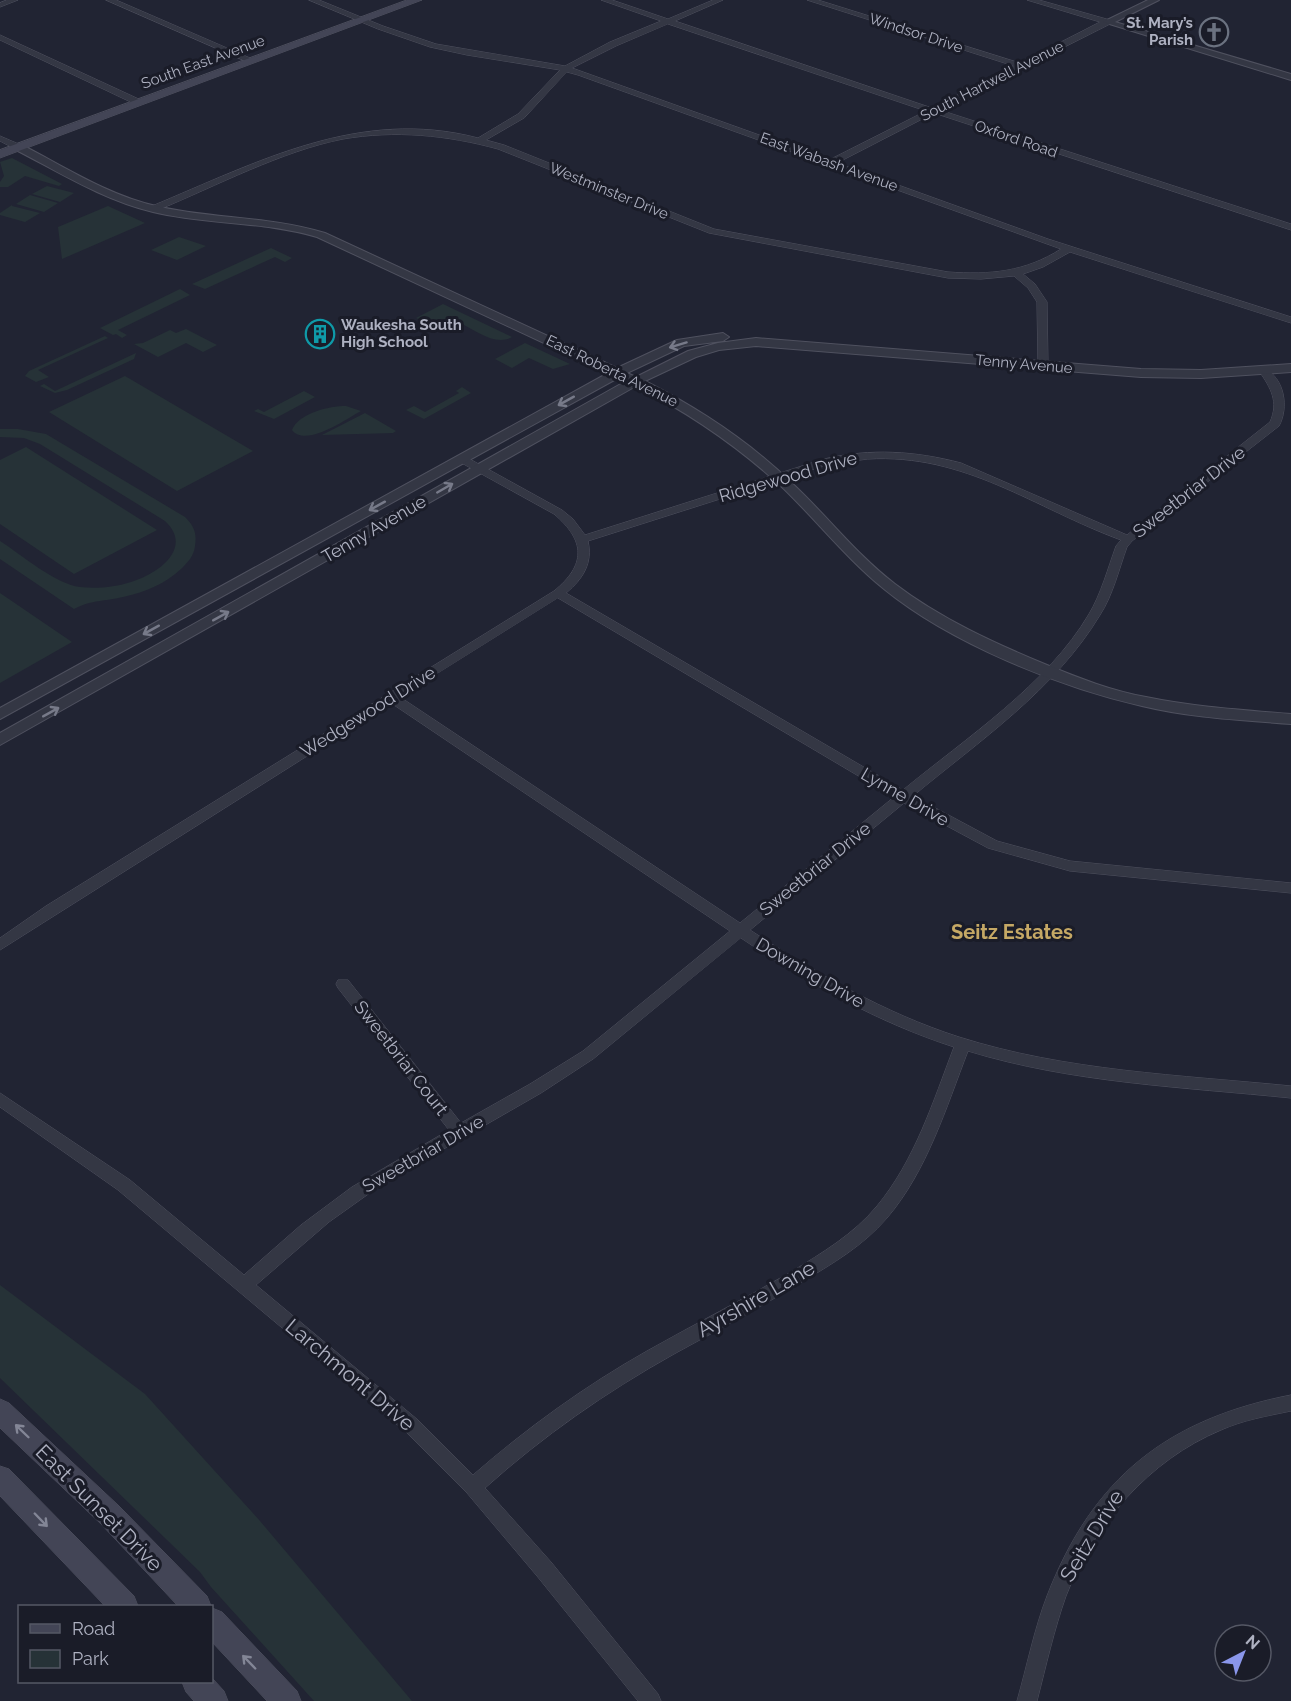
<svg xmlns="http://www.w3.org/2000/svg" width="1291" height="1701" viewBox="0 0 1291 1701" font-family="Raleway,sans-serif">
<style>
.green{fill:#263237}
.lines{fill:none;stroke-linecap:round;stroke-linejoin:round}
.minor-casing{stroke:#4f515f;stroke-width:1}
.tertiary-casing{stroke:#4f515f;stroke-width:2}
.secondary-casing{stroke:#4f515f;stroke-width:1}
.minor{fill:#343744;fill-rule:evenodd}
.tertiary{fill:#343744;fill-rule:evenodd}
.secondary{fill:#434556;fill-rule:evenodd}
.oneway{stroke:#777a89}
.oneway2{stroke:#838696}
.labels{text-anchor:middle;stroke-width:6;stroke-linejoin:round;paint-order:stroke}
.far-poi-label{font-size:15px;font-weight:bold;fill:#aeb1c1;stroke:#1a1c28;text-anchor:end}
.far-street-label{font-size:15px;fill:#aeb1c1;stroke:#1a1c28}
.street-label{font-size:18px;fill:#aeb1c1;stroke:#1a1c28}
.neighbourhood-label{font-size:20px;font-weight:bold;fill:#c5a865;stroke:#1a1c28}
.near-street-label{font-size:21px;fill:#aeb1c1;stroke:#1a1c28}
</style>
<rect width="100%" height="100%" fill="#212433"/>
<path class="green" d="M 12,158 L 62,184 L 59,186 L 25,176 L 8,187 L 0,187 L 0,182 L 4,176 L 0,162 Z
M 47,186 L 74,193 L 60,202 L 32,194 Z
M 30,195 L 58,203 L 44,212 L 16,204 Z
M 12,205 L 12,206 L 40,213 L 25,222 L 0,215 L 0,213 Z
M 108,206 L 145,223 L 62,259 L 58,227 Z
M 179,237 L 206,246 L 177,260 L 151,250 Z
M 271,248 L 292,258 L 285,262 L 275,257 L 205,289 L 192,284 Z
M 180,289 L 190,295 L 118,330 L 127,335 L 122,338 L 116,334 L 113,335 L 100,328 Z
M 443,304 L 512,337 C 496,347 475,330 460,323 L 444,331 L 416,318 Z
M 186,329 L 217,345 L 203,352 L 186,343 L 158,357 L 134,344 L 143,343 L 170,330 L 176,333 Z
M 105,336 L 108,338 L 38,370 L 49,377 L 36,382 L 25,376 L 29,371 Z
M 525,343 L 570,364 L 553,369 L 529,358 L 512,368 L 495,359 Z
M 136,353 L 134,359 L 67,390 L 55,393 L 40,386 L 44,384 L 55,391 Z
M 125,376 L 253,451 L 177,491 L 49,412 Z
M 462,387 L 471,393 L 424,419 L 406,410 L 414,406 L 425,412 L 459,393 L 456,391 Z
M 304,391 L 315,397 L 274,419 L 254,411 L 258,409 L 264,412 Z
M 346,406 L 361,411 C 346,419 306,448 292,430 C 299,413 329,406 346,406 Z
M 365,413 L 396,431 L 393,433 L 322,435 Z
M 0,429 L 18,429 L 46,434 L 185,517 C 194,526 197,533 195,546 C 194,556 188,562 181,569 C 165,584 145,592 123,597 C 103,602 94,599 74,609 L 0,559 L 0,541 C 22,555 55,584 80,587 C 96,589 116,587 131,582 C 158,574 194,548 165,521 L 40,444 L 24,438 L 0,437 Z
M 26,447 L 157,530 L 74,574 L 0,524 L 0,460 Z
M 0,593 L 72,642 L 0,683 Z
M 0,1285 L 145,1394 L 260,1521 L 412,1701 L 314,1701 L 211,1587 L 200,1572 L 0,1378 Z"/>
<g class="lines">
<g class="minor-casing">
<path id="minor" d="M 7,0 L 18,0 L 0,7 L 0,3 Z
M 106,0 L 116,0 L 257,61 L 250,63 Z
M 309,0 L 319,0 L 383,26 L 436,44 L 565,66 L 610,42 L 661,21 L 601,0 L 612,0 L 668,19 L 713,0 L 723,0 L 675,21 L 932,108 L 1014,66 L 807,0 L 818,0 L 1020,63 L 1100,22 L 1027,0 L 1039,0 L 1110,20 L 1110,24 L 940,110 L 1291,224 L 1291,230 L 934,113 L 837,163 L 1048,239 L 1291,317 L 1291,323 L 1070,252 L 1043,267 L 1023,274 L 1035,284 L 1047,302 L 1048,365 L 1043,368 L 1038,365 L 1037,302 L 1028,288 L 1014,276 L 981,279 L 948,278 L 709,233 L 498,149 C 447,135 395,130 343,139 C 282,151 216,186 158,210 L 152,210 L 152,206 C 258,162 360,107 478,138 L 518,114 L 560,70 L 467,55 L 430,47 L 378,29 ZM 668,24 L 926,111 L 829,160 L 572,68 L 616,46 ZM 567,72 L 578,75 L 1061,249 C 1025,272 990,275 948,272 L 714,229 L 504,145 L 486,140 L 524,118 Z
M 0,35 L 143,101 L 144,103 L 137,105 L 0,40 Z
M 0,136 L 21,145 L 22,147 L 15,149 L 0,141 Z
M 1264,368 C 1285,378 1289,408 1279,426 L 1132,541 L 1127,547 C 1119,569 1113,595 1100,615 C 1055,690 979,741 913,796 L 997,841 L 1070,861 L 1291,883 L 1291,893 L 1070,871 L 988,848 L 904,803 L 750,930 C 816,973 884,1013 959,1037 C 1066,1071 1180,1075 1291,1086 L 1291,1098 C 1183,1087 1072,1083 968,1051 C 946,1108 927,1171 887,1218 C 863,1246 832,1264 800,1283 C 759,1308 716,1331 674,1354 C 606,1392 543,1436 485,1488 L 551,1562 L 658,1694 L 661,1701 L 638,1701 L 537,1576 L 467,1493 L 406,1432 L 118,1190 L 0,1107 L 0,1093 L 130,1180 L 244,1275 L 301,1225 L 352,1187 L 449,1130 L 338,988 L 336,984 L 338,980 L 348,980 L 461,1123 L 530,1084 L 583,1051 L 730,931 L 391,703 L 0,950 L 0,938 L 46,906 L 554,591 C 586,565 586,541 554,514 L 458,461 L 458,457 L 466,457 L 562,510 L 573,519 L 585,535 L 824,459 C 871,448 915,451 961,463 L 1127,535 L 1270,422 C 1279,402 1271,388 1259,371 ZM 868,459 C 965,453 1034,508 1121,540 L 1116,546 C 1108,568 1101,594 1089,614 C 1048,684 965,739 903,790 L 566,593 C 583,579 593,563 588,541 L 830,464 ZM 558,598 L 894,797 L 740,923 L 400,697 ZM 741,938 C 808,983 877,1022 954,1047 C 933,1102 915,1160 877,1206 C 854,1234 822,1253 791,1272 C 744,1299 695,1324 647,1351 C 585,1386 527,1428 473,1475 L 418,1420 L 256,1285 L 329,1222 L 381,1185 L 541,1093 L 593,1059 Z
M 1291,1395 L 1291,1411 C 1267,1416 1243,1420 1221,1430 C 1149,1460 1094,1524 1066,1596 C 1054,1630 1046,1666 1037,1701 L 1017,1701 C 1027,1666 1034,1630 1047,1596 C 1093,1477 1168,1419 1291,1395 Z"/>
</g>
<g class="tertiary-casing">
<path id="tertiary" d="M 1148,0 L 1159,0 L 1115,22 L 1291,74 L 1291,80 L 1103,22 Z
M 14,145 L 22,145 C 65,167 108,195 156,206 C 212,219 269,216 325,233 L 617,368 L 677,340 L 723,333 L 729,337 L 723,341 L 684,346 L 627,373 L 636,377 L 688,351 L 718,343 L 756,338 L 1141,369 L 1201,370 L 1291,364 L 1291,372 L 1201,378 L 1141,377 L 756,346 L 719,350 L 696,357 L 645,381 C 700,409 750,442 794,485 C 828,517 857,555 895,584 C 941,619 994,643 1047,665 C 1079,678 1112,691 1146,697 C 1194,707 1243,710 1291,714 L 1291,724 C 1242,720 1191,718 1142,706 C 1059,687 950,643 884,589 C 847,559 818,522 784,489 C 739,447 691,414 636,386 L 0,745 L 0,733 L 626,381 L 618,378 L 0,719 L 0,708 L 608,373 L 317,237 C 263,221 207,225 153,212 C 103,200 59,172 14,149 Z"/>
</g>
<g class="secondary-casing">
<path id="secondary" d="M 407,0 L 422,0 L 0,158 L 0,150 Z
M 0,1399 L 9,1403 L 119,1506 L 207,1596 L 211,1606 L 178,1606 L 101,1524 L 0,1428 Z
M 0,1466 L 9,1469 L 134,1596 L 138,1606 L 105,1606 L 0,1496 Z
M 212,1608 L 222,1612 L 297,1691 L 301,1701 L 267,1701 L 212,1642 Z
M 212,1678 L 224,1691 L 228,1701 L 194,1701 L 186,1692 L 182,1682 L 212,1682 Z"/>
</g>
<use href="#minor" class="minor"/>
<use href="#tertiary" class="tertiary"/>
<use href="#secondary" class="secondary"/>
</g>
<defs><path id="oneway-shaft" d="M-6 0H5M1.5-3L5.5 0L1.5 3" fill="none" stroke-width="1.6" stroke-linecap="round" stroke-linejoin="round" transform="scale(1.5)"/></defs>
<g class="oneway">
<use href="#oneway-shaft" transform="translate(678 345) rotate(163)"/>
<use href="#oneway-shaft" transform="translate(566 401) rotate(151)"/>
<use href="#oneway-shaft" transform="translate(445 488) rotate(-30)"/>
<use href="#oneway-shaft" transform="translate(377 506) rotate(151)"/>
<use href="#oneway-shaft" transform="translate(221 616) rotate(-29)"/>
<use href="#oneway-shaft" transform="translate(151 630) rotate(151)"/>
<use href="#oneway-shaft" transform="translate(51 712) rotate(-29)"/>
</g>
<g class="oneway2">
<use href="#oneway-shaft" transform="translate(22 1431) rotate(-136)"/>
<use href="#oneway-shaft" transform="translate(41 1520) rotate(46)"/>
<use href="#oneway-shaft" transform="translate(249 1662) rotate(-134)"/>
</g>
<defs>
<g id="church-ring" transform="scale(1.5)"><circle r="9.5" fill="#1a1c28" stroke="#6b7280" stroke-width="1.5"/><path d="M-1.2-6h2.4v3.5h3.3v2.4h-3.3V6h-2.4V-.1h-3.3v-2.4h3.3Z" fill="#6b7280"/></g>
<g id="building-ring" transform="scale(1.5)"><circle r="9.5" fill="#1a1c28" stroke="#0f9aa8" stroke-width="1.5"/><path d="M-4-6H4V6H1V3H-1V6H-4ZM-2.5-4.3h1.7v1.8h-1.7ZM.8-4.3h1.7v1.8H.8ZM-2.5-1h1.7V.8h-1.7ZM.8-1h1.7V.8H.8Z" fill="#0f9aa8"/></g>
</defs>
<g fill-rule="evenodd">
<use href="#church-ring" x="1214" y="32"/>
<use href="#building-ring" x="320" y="334"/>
</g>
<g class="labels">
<g class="far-poi-label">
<text x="1193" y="28">St. Mary’s<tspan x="1193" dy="17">Parish</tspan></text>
<text x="341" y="330" text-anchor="start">Waukesha South<tspan x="341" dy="17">High School</tspan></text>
</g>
<g class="far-street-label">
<text transform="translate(916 33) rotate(18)" y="5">Windsor Drive</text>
<text transform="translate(203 62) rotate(-20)" y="5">South East Avenue</text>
<text transform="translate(992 81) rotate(-27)" y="5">South Hartwell Avenue</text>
<text transform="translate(1016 139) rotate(19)" y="5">Oxford Road</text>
<text transform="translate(829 162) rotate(20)" y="5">East Wabash Avenue</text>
<text transform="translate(609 191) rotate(22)" y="5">Westminster Drive</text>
<text transform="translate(1024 364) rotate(5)" y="5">Tenny Avenue</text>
<text transform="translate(612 371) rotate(26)" y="5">East Roberta Avenue</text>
</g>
<g class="street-label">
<text transform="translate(788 477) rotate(-16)" y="6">Ridgewood Drive</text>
<text transform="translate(1189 492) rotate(-38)" y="6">Sweetbriar Drive</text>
<text transform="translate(374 529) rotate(-30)" y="6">Tenny Avenue</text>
<text transform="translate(368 712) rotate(-32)" y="6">Wedgewood Drive</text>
<text transform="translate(905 797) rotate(30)" y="6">Lynne Drive</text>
<text transform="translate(815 869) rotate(-39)" y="6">Sweetbriar Drive</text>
<text transform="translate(810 973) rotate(30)" y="6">Downing Drive</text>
<text transform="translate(401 1058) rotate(52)" y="6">Sweetbriar Court</text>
<text transform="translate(423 1154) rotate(-30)" y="6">Sweetbriar Drive</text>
</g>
<g class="neighbourhood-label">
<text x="1012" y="939">Seitz Estates</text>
</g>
<g class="near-street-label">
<text transform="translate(756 1299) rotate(-30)" y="7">Ayrshire Lane</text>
<text transform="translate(350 1375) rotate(40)" y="7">Larchmont Drive</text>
<text transform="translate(99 1508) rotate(45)" y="7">East Sunset Drive</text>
<text transform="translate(1092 1536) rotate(-59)" y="7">Seitz Drive</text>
</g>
</g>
<rect x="18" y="1605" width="195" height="78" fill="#1a1c28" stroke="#555865" stroke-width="1.5"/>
<rect x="30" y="1624" width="30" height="9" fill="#434556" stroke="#555865" stroke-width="1.5"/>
<text x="72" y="1635" font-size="18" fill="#aeb1c1">Road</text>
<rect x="30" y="1650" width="30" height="18" fill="#263237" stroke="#555865" stroke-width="1.5"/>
<text x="72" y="1665" font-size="18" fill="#aeb1c1">Park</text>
<g transform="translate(1243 1653) rotate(42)"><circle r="28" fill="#1a1c28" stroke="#555865" stroke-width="1.5"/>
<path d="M0-4.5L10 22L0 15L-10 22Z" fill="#8a96ea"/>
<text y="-9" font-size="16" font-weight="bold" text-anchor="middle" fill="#aeb1c1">N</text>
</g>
</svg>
